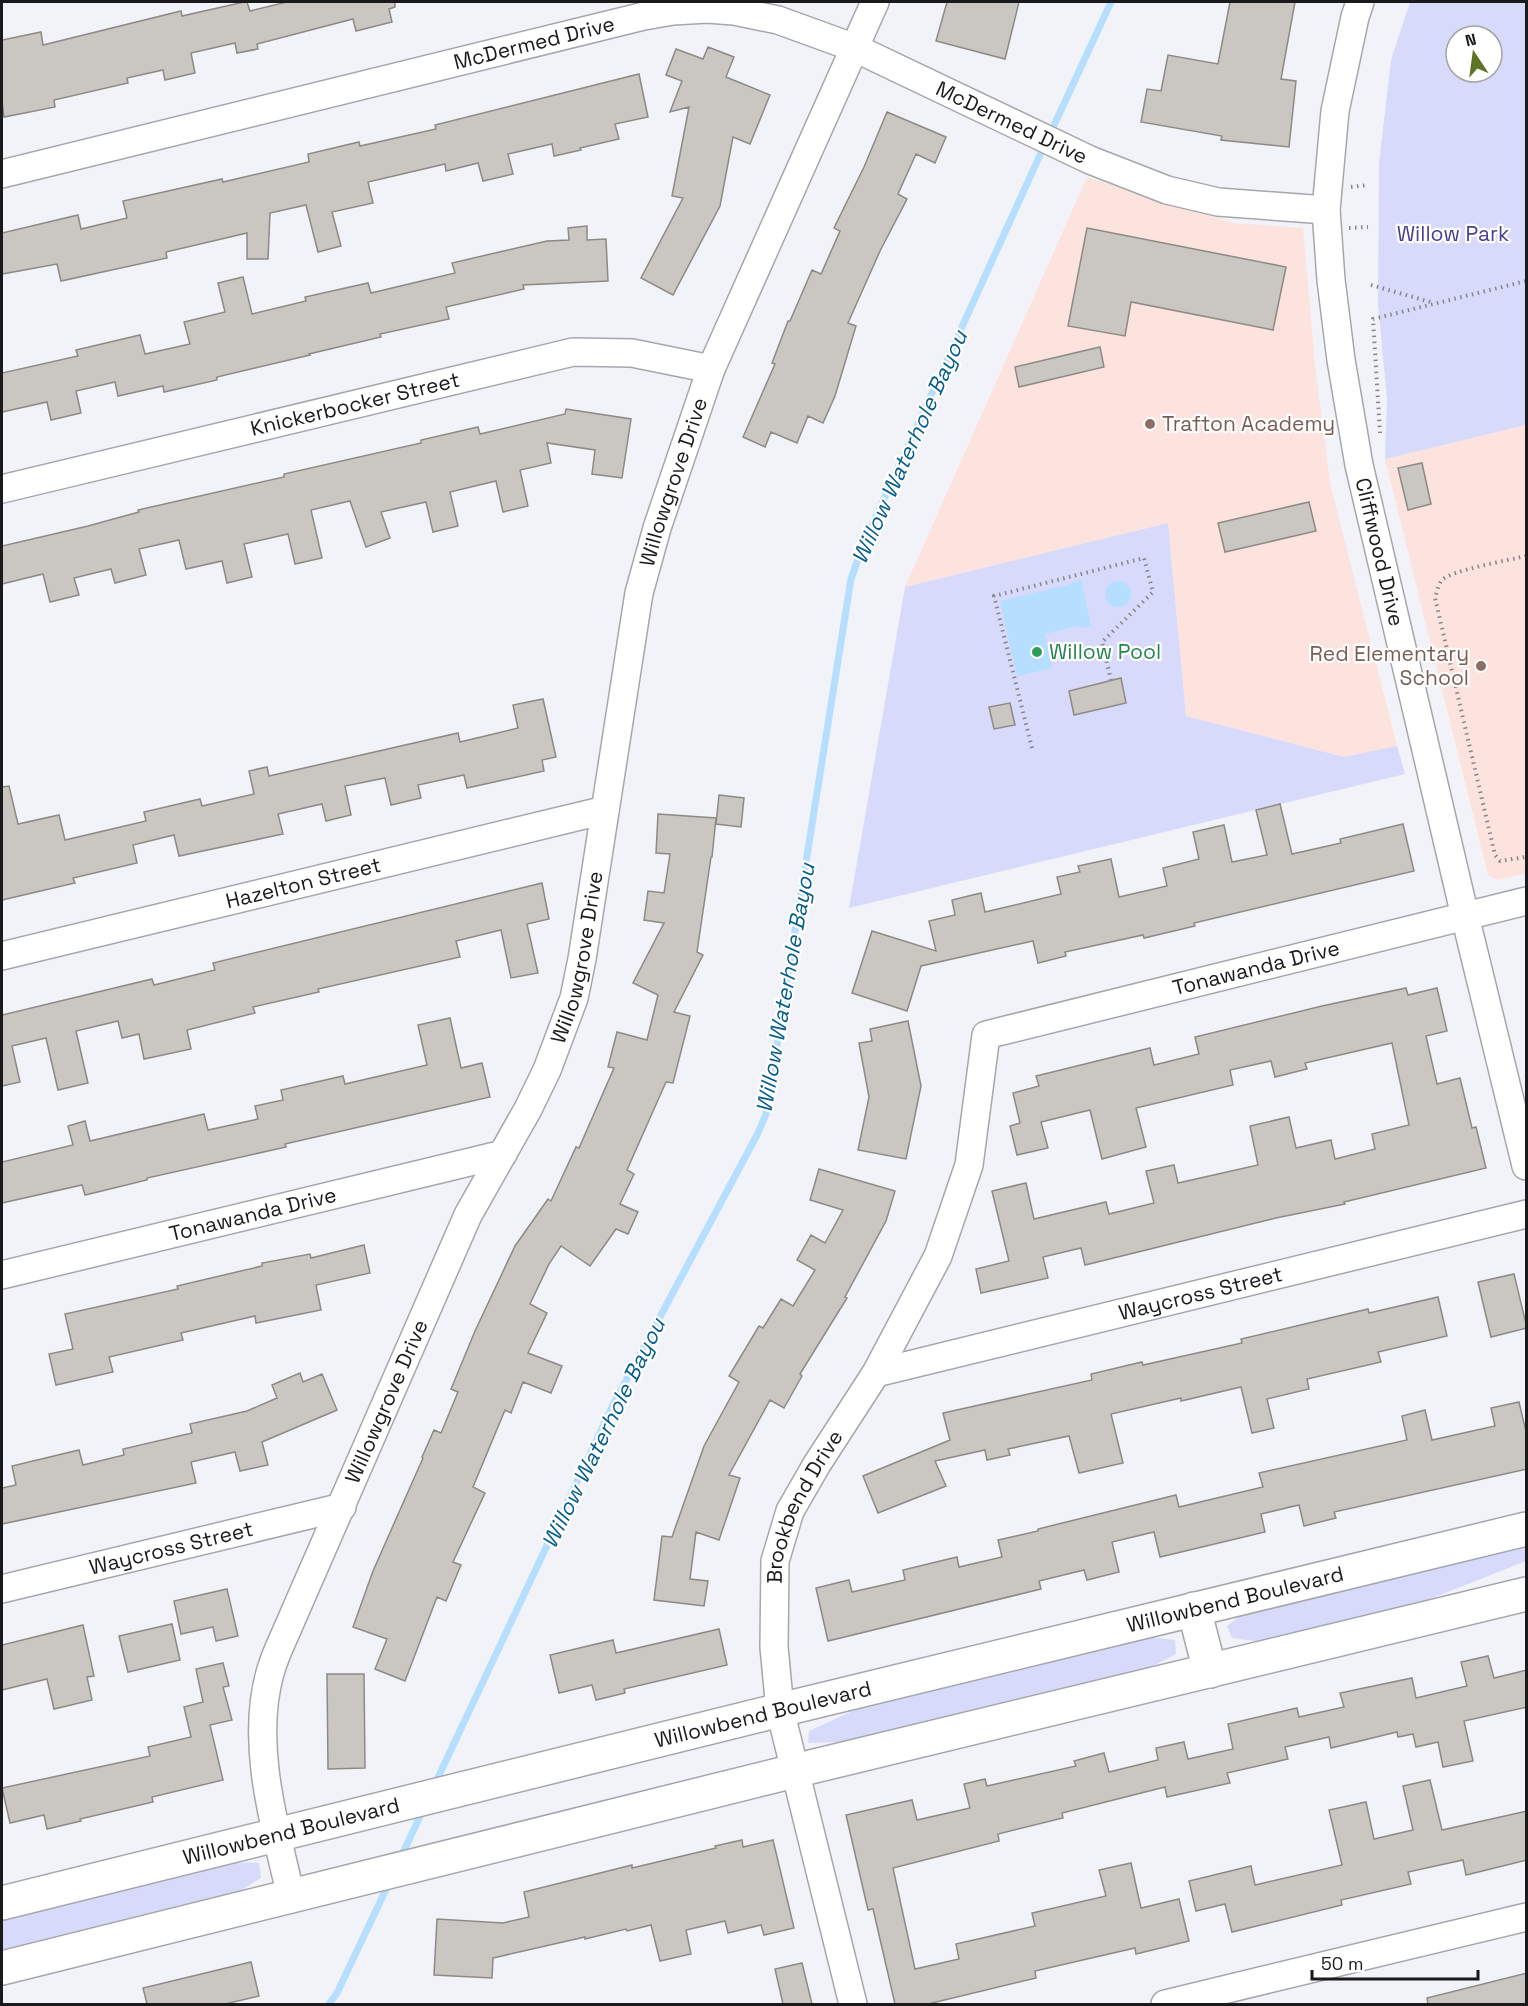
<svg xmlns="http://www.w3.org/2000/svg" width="1528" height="2006" viewBox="0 0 1528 2006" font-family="'Space Grotesk',sans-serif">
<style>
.education{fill:#fde3dd}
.green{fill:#d8dafb;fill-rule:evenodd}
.water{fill:#b6defe}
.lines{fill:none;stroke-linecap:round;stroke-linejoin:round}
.stream{stroke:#b6defe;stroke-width:7}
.building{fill:#cac7c2;stroke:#8d8a86;stroke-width:1.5}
.minor-casing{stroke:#a6a7ac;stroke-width:30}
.major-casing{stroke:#a6a7ac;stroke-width:36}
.path{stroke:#86878a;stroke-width:4;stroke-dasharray:1.5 4.5;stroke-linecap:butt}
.minor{stroke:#fff;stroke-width:27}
.major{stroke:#fff;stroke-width:33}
.education-dot{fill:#8d6e63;stroke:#fff;stroke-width:2}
.leisure-dot{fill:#2e9e5b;stroke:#fff;stroke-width:2}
.labels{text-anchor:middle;stroke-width:4.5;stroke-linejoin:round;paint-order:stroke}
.street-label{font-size:21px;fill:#1a1a1c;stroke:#fff}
.park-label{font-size:21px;fill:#463f92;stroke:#fff}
.education-label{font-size:21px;fill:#785e54;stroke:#fff;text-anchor:start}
.leisure-label{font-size:21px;fill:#27864d;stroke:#fff;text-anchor:start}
.water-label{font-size:22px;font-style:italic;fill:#055d8c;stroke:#fff}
</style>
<rect width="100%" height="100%" fill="#f2f3f8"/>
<path class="education" d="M 1087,177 L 1234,223 L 1303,228 L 1315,365 L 1330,483 L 1397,746 L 1344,757 L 1186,716 L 1168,523 L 905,587 Z
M 1526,425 L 1526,873 L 1498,880 L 1488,875 L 1385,459 Z"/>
<path class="green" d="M 1410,2 L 1526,2 L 1526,425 L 1385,459 L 1387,399 L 1378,304 L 1379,164 L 1391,60 ZM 1456,36 L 1492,36 L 1492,72 L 1456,72 Z
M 1168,523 L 1186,716 L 1344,757 L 1397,746 L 1405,774 L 849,908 L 905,587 Z
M 1526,1541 L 1526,1561 L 1400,1611 L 1271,1643 L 1232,1638 L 1227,1626 L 1247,1611 Z
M 1141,1636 L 1175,1640 L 1176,1654 L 1127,1680 L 864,1741 L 808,1743 L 809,1731 L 872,1702 Z
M 222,1862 L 259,1863 L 261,1878 L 230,1897 L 2,1952 L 2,1916 Z"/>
<path class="water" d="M 1081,579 L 1091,626 L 1083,628 L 1078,626 L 1045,634 L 1052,668 L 1017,676 L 1000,601 L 1067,585 Z
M1105 594a13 13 0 1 1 26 0a13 13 0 1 1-26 0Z"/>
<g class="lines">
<path class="stream" d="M 1050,134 L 1111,2
M 434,1786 L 613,1405 L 758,1133 L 766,1114 L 851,579 L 863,545 L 1045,144
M 400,1859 L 423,1810
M 329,2004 L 337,1993 L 389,1883"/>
</g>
<path class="building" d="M 244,2 L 247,2 L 250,11 L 287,2 L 395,2 L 395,7 L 389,9 L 392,22 L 356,31 L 353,19 L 257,44 L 258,49 L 237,53 L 235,43 L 191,53 L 195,73 L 165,80 L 163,70 L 127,78 L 128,83 L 54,100 L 55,107 L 4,117 L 2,101 L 2,40 L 41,32 L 43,45 L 181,11 L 182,16 Z
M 947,2 L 1019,2 L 1005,59 L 936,41 Z
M 1230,2 L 1295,2 L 1281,79 L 1296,81 L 1289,147 L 1221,140 L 1222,136 L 1141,122 L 1147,89 L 1161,91 L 1168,55 L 1218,64 Z
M 708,47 L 734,57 L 726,77 L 770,95 L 750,144 L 733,137 L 720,206 L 673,295 L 641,278 L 683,198 L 672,196 L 689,107 L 670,112 L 682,81 L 666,75 L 676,49 L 703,59 Z
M 639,74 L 648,117 L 615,124 L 619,139 L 580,148 L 581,150 L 554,156 L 552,144 L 508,154 L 513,174 L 483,181 L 478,163 L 446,171 L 445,164 L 368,182 L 373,203 L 332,212 L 341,246 L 318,252 L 306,205 L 270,213 L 268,259 L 247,259 L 247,233 L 166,252 L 167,258 L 61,281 L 57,264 L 2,274 L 2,233 L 78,215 L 81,229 L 127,218 L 123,201 L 222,179 L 223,182 L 309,162 L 308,154 L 359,142 L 360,146 L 436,129 L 435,125 Z
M 887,112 L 946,137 L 935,163 L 916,154 L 898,194 L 907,199 L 880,251 L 848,323 L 856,326 L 835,396 L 823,423 L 808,416 L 797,443 L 771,432 L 765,447 L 743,437 L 775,364 L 772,363 L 788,321 L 790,321 L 812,270 L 821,274 L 840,231 L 834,228 L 864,167 Z
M 587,226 L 587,240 L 606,239 L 608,281 L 523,285 L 524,289 L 446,307 L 449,319 L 380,334 L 381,337 L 309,354 L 310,355 L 217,377 L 217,380 L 164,392 L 163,386 L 118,396 L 115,382 L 76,391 L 81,413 L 51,420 L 47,402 L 2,412 L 2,373 L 78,356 L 76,350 L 140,335 L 145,354 L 190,344 L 184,322 L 225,312 L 218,283 L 243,277 L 252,314 L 306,301 L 305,297 L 368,283 L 371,293 L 455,273 L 452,263 L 547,241 L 569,240 L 568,228 Z
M 1087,228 L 1286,267 L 1273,330 L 1131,302 L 1125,336 L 1068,326 Z
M 1100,347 L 1104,367 L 1019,387 L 1015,367 Z
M 566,409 L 631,419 L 622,478 L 592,474 L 595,450 L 547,443 L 551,463 L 520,470 L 528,506 L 503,512 L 496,481 L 450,492 L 458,526 L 433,532 L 426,502 L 381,512 L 390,538 L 366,547 L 350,501 L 311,510 L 322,558 L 295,564 L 288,534 L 244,544 L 252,577 L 227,583 L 222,561 L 186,569 L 179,540 L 139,549 L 146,575 L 115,583 L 111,569 L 74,578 L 79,595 L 50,602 L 43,574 L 2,584 L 2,546 L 88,526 L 139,512 L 138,510 L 284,477 L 284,474 L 421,443 L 421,440 L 478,427 L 480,434 L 565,414 Z
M 1422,463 L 1431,504 L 1408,510 L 1398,468 Z
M 1309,502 L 1316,531 L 1225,552 L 1218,523 Z
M 1121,678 L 1126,703 L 1074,715 L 1069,691 Z
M 543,699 L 556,757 L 542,760 L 544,771 L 467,788 L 464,775 L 418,785 L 421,798 L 391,805 L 385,778 L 345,786 L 351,815 L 326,821 L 322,804 L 278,814 L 283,834 L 179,856 L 174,835 L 133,845 L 137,863 L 73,878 L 75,883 L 2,900 L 2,787 L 9,786 L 18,824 L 59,815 L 65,840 L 146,821 L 144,812 L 200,799 L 202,806 L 254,794 L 249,771 L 267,767 L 269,776 L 458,733 L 460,742 L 518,728 L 513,705 Z
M 1010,703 L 1015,725 L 994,729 L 989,707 Z
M 719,795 L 744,798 L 741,827 L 716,824 Z
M 1280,804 L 1292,854 L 1341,843 L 1340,839 L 1403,824 L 1414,871 L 1194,923 L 1195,926 L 1144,938 L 1143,935 L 1065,952 L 1066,956 L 1038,963 L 1033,941 L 921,966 L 907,1011 L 852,993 L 872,931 L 936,951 L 929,921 L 955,915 L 952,900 L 981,893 L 985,912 L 1061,894 L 1057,877 L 1080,872 L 1078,866 L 1111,859 L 1119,897 L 1167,886 L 1163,868 L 1199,859 L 1193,832 L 1224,825 L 1232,862 L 1267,855 L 1256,810 Z
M 658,814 L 716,818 L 712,857 L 711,857 L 697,952 L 703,955 L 674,1012 L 690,1016 L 673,1083 L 666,1082 L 627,1170 L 634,1174 L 620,1204 L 638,1212 L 628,1234 L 616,1229 L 590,1266 L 561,1246 L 549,1264 L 530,1304 L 547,1313 L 528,1353 L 562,1366 L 551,1393 L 523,1382 L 511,1413 L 505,1410 L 473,1487 L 485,1493 L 453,1562 L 461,1565 L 446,1601 L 437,1597 L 405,1681 L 375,1669 L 387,1639 L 353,1627 L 373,1571 L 423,1458 L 422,1457 L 434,1430 L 441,1433 L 458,1392 L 451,1389 L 475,1331 L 515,1246 L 548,1199 L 551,1201 L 576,1147 L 579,1148 L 614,1068 L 608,1067 L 617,1032 L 647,1040 L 658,995 L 633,983 L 664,923 L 644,920 L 648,891 L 664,893 L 670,854 L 656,853 Z
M 542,883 L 549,919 L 527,924 L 538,973 L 511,978 L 501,930 L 456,941 L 460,957 L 318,989 L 319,992 L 253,1007 L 255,1013 L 187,1030 L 191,1049 L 144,1059 L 139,1034 L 122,1038 L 118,1021 L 76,1031 L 88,1083 L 58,1090 L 46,1038 L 12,1046 L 20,1082 L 2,1086 L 2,1015 L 152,979 L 154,985 L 215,970 L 213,963 Z
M 1406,988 L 1408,995 L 1437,988 L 1447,1031 L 1426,1036 L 1437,1084 L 1460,1078 L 1472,1128 L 1476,1127 L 1486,1168 L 1344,1202 L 1345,1204 L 1276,1218 L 1085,1265 L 1081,1248 L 1043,1257 L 1048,1278 L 981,1293 L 976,1269 L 1009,1261 L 992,1191 L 1026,1183 L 1034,1219 L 1106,1202 L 1109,1214 L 1154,1203 L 1146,1171 L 1174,1165 L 1178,1183 L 1258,1165 L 1250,1126 L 1289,1117 L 1296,1148 L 1331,1140 L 1335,1159 L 1375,1149 L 1372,1134 L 1409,1125 L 1392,1043 L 1305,1063 L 1307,1069 L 1275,1077 L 1271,1061 L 1230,1070 L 1233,1085 L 1136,1108 L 1146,1147 L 1102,1159 L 1090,1110 L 1041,1122 L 1048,1148 L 1017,1155 L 1010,1126 L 1020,1123 L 1013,1093 L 1039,1086 L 1036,1076 L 1150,1048 L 1154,1065 L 1199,1054 L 1195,1037 L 1322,1006 Z
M 450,1018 L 461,1068 L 482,1063 L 490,1097 L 285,1144 L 286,1147 L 147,1178 L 147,1180 L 85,1195 L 82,1185 L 2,1203 L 2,1162 L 73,1145 L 68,1126 L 85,1121 L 90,1141 L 204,1114 L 208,1130 L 258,1119 L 255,1106 L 283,1100 L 281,1090 L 343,1076 L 345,1084 L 427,1065 L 418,1025 Z
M 908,1021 L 921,1086 L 906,1159 L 858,1150 L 869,1097 L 859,1043 L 872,1041 L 870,1029 Z
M 819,1169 L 895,1191 L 886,1221 L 845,1297 L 847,1298 L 800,1374 L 802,1376 L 784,1408 L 770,1400 L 729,1475 L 740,1478 L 719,1540 L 696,1532 L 690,1579 L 708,1581 L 704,1606 L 654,1600 L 662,1536 L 672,1537 L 704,1446 L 739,1382 L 729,1376 L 759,1326 L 763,1328 L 781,1299 L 793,1306 L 815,1270 L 797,1260 L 811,1235 L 825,1243 L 843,1210 L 810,1200 Z
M 364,1245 L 370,1273 L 316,1285 L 321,1310 L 256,1323 L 255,1316 L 181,1333 L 183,1340 L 109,1357 L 113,1372 L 56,1385 L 49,1354 L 73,1349 L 65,1314 L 178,1289 L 177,1286 L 262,1266 L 262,1263 L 310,1254 L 311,1258 Z
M 1514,1274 L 1527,1328 L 1491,1337 L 1478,1282 Z
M 1438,1297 L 1447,1336 L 1378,1352 L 1381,1362 L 1307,1379 L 1309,1389 L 1267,1399 L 1274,1428 L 1252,1433 L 1241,1387 L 1181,1401 L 1181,1398 L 1111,1414 L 1123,1463 L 1079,1473 L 1069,1436 L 1008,1449 L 1010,1455 L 987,1460 L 985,1450 L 935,1461 L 946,1486 L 878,1513 L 863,1476 L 950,1440 L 943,1413 L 1092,1380 L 1091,1374 L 1142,1362 L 1143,1365 L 1242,1343 L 1241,1339 L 1368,1309 L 1369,1313 Z
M 300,1373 L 303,1382 L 322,1374 L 337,1410 L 262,1442 L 268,1465 L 240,1471 L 235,1452 L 191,1462 L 196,1483 L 2,1524 L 2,1488 L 16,1485 L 12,1466 L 79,1450 L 83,1465 L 124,1455 L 123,1449 L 192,1433 L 190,1424 L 247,1411 L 277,1398 L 272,1385 Z
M 1519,1402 L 1527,1436 L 1527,1469 L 1334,1512 L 1336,1518 L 1304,1526 L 1299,1505 L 1261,1514 L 1265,1532 L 1160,1557 L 1154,1532 L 1112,1542 L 1119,1572 L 1087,1580 L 1084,1570 L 1039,1581 L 1041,1589 L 828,1641 L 816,1588 L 849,1580 L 852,1592 L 905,1580 L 903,1570 L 957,1557 L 959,1567 L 1002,1557 L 998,1540 L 1038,1531 L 1038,1529 L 1176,1495 L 1179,1507 L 1263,1487 L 1259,1473 L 1407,1440 L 1402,1416 L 1425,1410 L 1432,1440 L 1495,1426 L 1491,1408 Z
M 227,1589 L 238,1636 L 216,1641 L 213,1627 L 181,1634 L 174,1601 Z
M 172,1624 L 180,1660 L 128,1672 L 119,1636 Z
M 83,1625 L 94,1676 L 87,1677 L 92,1700 L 54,1709 L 47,1679 L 2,1690 L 2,1645 Z
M 719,1629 L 727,1665 L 624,1689 L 625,1693 L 596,1700 L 592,1685 L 559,1693 L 550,1655 L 613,1640 L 616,1653 Z
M 1488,1656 L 1494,1678 L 1527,1670 L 1527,1707 L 1464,1721 L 1473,1761 L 1443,1767 L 1438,1742 L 1416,1747 L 1413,1734 L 1398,1737 L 1397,1732 L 1331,1748 L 1329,1737 L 1285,1747 L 1288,1759 L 1227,1773 L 1230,1783 L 1167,1797 L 1165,1787 L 1062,1813 L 1063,1818 L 998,1834 L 999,1841 L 893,1868 L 915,1969 L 959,1959 L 956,1944 L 1035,1926 L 1032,1913 L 1106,1896 L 1099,1870 L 1131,1863 L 1141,1908 L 1179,1899 L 1189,1941 L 1136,1954 L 1135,1948 L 1035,1971 L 1036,1978 L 928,2004 L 895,2004 L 873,1909 L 868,1910 L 846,1815 L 912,1800 L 917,1820 L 970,1808 L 964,1784 L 985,1779 L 987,1786 L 1076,1766 L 1074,1761 L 1104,1753 L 1109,1772 L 1158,1760 L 1156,1748 L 1184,1742 L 1188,1759 L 1233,1749 L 1228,1724 L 1297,1708 L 1299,1717 L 1344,1707 L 1340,1693 L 1412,1678 L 1416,1698 L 1467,1686 L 1461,1662 Z
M 223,1663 L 229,1686 L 223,1687 L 232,1720 L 210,1725 L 223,1780 L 152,1797 L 153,1802 L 80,1819 L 81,1821 L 47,1829 L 44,1815 L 10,1823 L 2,1788 L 150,1756 L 148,1747 L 191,1737 L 184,1707 L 203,1702 L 196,1669 Z
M 327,1674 L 364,1674 L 365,1768 L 328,1769 Z
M 1430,1780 L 1442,1830 L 1527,1811 L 1527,1860 L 1466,1875 L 1463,1860 L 1408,1872 L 1411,1884 L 1341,1900 L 1342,1905 L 1232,1932 L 1225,1904 L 1196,1911 L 1189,1881 L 1251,1866 L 1255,1885 L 1342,1865 L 1329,1810 L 1366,1802 L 1374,1839 L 1413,1830 L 1403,1786 Z
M 742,1840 L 743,1847 L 773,1840 L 794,1928 L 764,1935 L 761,1925 L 728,1933 L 725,1921 L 686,1930 L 691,1954 L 660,1961 L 651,1925 L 627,1931 L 626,1929 L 585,1939 L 585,1937 L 493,1958 L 492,1978 L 434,1975 L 437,1919 L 503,1923 L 529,1917 L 524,1892 L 632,1865 L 632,1868 L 716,1848 L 715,1846 Z
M 251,1962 L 259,1996 L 225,2004 L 147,2004 L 143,1988 Z
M 802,1963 L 812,2004 L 783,2004 L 775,1969 Z
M 1527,1973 L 1527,2004 L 1428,2004 L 1427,1998 Z"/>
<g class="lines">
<g class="minor-casing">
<g id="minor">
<path id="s1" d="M 1360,2 L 1355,17 L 1335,111 L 1326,210 L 1331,280 L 1341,360 L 1359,465 L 1465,916 L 1526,1166"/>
<path id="s2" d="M 2,174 L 644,16 L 673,11 L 707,9 L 734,11 L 778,20 L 855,48 L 1090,160 L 1167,190 L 1218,202 L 1326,210"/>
<path id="s3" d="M 2,489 L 573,352 L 632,353 L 711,369"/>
<path id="s4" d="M 2,956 L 605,810"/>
<path id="s5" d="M 2,1275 L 503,1154"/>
<path id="s6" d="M 876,1373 L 1526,1214"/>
<path id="s7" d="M 2,1589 L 342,1507"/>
<path id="s8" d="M 291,1896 C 275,1827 250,1744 270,1673 C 273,1662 278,1650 283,1639 L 468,1215 L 528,1109 L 547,1070 L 574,998 L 582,959 L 639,593 L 657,528 L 711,369 L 875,2"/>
<path id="s9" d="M 853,2004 L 780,1710 L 774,1647 L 775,1561 L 790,1511 L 817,1464 L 876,1373 L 938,1256 L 969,1165 L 986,1035 L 1526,901"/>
<path d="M 1165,2004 L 1526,1917"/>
</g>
</g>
<g class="major-casing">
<g id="major">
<path d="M 1194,1609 L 1210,1671"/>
<path id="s10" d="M 2,1903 L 780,1710 L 1526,1529"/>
<path d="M 2,1968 L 794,1771 L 1526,1594"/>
</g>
</g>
<path class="path" d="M 1351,187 L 1368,185
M 1349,228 L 1368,227
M 1371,285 L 1434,303
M 1380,433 L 1373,319 L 1526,281
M 1526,556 C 1510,560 1452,570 1442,580 C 1438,585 1437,592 1435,598 L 1495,855 L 1500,861 L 1526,857
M 1032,748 L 994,596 L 1144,558 L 1153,592 L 1102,642 L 1111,680"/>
<use href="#minor" class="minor"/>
<use href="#major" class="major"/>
</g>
<g class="education-dot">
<circle cx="1150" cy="424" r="6"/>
<circle cx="1481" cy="666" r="6"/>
</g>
<circle class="leisure-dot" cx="1037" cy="652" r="6"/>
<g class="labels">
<g class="street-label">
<text dy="7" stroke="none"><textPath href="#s2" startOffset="548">McDermed Drive</textPath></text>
<text dy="7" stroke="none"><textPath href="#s2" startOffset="1052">McDermed Drive</textPath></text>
<text dy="7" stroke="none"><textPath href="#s3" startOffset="363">Knickerbocker Street</textPath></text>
<text dy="7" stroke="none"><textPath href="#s8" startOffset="1494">Willowgrove Drive</textPath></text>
<text dy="7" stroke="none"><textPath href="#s1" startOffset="558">Cliffwood Drive</textPath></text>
<text dy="7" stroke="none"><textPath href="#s4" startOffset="310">Hazelton Street</textPath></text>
<text dy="7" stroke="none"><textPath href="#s8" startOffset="1008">Willowgrove Drive</textPath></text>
<text dy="7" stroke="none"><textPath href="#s9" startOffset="1305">Tonawanda Drive</textPath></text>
<text dy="7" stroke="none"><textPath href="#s5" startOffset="258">Tonawanda Drive</textPath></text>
<text dy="7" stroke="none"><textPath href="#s6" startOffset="334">Waycross Street</textPath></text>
<text dy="7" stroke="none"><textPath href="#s8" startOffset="522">Willowgrove Drive</textPath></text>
<text dy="7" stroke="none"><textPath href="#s9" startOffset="513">Brookbend Drive</textPath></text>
<text dy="7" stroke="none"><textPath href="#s7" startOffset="174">Waycross Street</textPath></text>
<text dy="7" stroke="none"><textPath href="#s10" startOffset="1270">Willowbend Boulevard</textPath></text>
<text dy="7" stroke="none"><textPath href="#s10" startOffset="784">Willowbend Boulevard</textPath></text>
<text dy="7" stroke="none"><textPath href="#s10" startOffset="298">Willowbend Boulevard</textPath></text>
</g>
<g class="park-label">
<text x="1453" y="241">Willow Park</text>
</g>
<g class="education-label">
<text x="1162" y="431">Trafton Academy</text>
<text x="1469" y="661" text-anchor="end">Red Elementary<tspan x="1469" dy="24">School</tspan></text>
</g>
<g class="leisure-label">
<text x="1049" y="659">Willow Pool</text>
</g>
<g class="water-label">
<text transform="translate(909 447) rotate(-66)" y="8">Willow Waterhole Bayou</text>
<text transform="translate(785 988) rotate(-80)" y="8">Willow Waterhole Bayou</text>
<text transform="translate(603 1433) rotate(-64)" y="8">Willow Waterhole Bayou</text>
</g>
</g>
<rect width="1528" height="2006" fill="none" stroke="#1a1a1c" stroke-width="6"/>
<g transform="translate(1474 54) rotate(347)"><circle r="28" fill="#ffffff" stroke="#a3a3a4" stroke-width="1.5"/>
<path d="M0-4.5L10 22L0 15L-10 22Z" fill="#5e7323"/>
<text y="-9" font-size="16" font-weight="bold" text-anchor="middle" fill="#1a1a1c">N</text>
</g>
<path d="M1312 1970v9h166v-9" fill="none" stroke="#1a1a1c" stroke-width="3"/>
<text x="1321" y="1970" font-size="18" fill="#1a1a1c" stroke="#ffffff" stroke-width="4.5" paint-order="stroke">50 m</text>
</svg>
